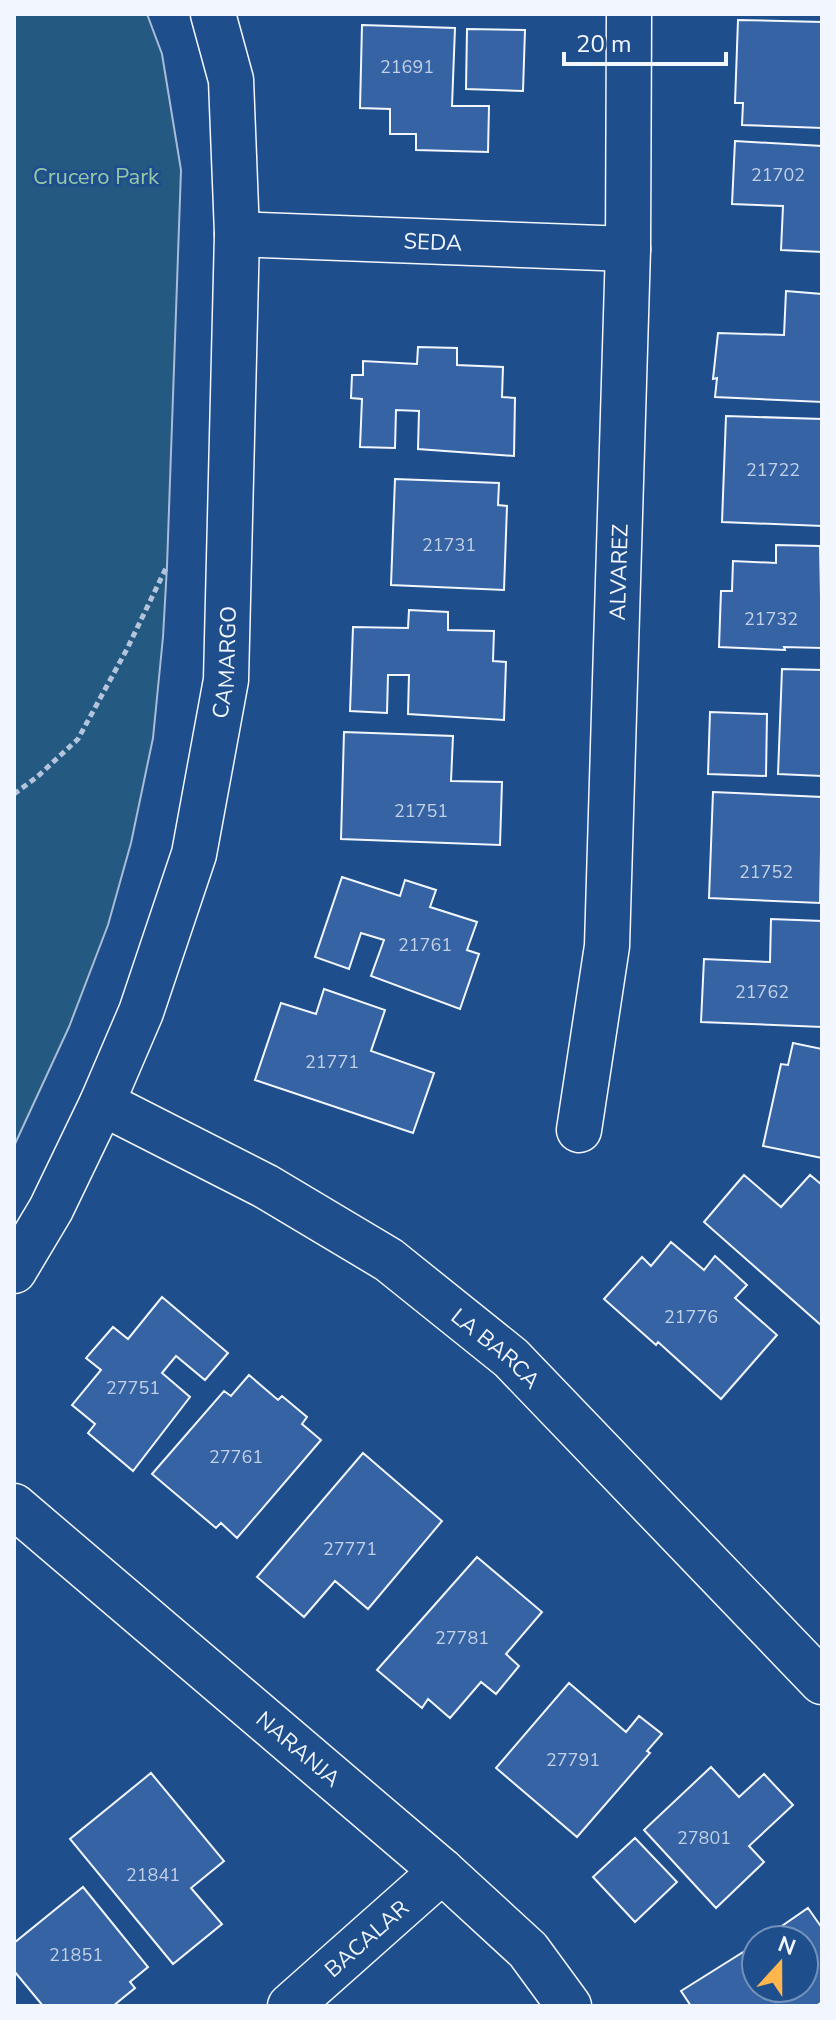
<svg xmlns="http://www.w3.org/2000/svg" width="836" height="2020" viewBox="0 0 836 2020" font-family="'Nunito Sans',sans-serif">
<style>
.green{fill:#245a82;stroke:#a8bbd7;stroke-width:2}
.building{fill:#3563a3;stroke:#f2f6ff;stroke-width:2}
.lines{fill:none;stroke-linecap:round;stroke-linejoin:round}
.minor-casing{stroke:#f2f6ff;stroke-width:47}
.path{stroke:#b3c4dc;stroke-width:5;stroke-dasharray:6 4;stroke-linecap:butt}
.minor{stroke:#1f4e8c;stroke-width:44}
.labels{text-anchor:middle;stroke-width:6;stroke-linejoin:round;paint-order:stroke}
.number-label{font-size:18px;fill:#c3d1e8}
.park-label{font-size:22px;fill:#97c8a6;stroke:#1f4e8c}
.street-label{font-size:22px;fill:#f2f6ff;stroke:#1f4e8c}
</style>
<rect width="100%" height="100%" fill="#1f4e8c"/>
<path class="green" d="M 14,14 L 147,14 L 162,54 L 181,170 L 167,566 L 163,637 L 153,738 L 131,843 L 108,925 L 69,1027 L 14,1146 Z"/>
<path class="building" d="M 738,20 L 822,22 L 822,128 L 742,125 L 743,103 L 735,103 Z
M 362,25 L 455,28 L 452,106 L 489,106 L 488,152 L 416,150 L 416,134 L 390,134 L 390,109 L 360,108 Z
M 467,29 L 525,30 L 523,91 L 466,89 Z
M 735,141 L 822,146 L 822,252 L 781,250 L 783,206 L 732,204 Z
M 786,291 L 822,294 L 822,402 L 715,397 L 717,378 L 713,379 L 718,333 L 784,335 Z
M 418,347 L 457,348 L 457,365 L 503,367 L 502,397 L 515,398 L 514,456 L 418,449 L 419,411 L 396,410 L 395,448 L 360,447 L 362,399 L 351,398 L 352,375 L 363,375 L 363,361 L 417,364 Z
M 726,416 L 822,419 L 822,526 L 722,522 Z
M 395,479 L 499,483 L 498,505 L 507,506 L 504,590 L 391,585 Z
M 776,545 L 820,546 L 822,648 L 784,647 L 785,650 L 719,647 L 721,591 L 732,591 L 733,561 L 776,563 Z
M 409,610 L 448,612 L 448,630 L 494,631 L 493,661 L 506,662 L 504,720 L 408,714 L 409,675 L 388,675 L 387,713 L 350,711 L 353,627 L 408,628 Z
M 782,669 L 822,670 L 822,776 L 778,774 Z
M 710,712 L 767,714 L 766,776 L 708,774 Z
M 344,732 L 453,736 L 451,781 L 502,782 L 500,845 L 341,839 Z
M 713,792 L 822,797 L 820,903 L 709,898 Z
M 342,877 L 400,896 L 405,880 L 436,890 L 430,907 L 477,922 L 467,950 L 479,954 L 460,1009 L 371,976 L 384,940 L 361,933 L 349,969 L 315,957 Z
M 771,919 L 822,921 L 822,1027 L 701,1022 L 704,959 L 770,962 Z
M 324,989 L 385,1010 L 371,1051 L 434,1073 L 413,1133 L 255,1080 L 281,1003 L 316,1014 Z
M 793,1043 L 822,1049 L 822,1158 L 763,1146 L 781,1064 L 788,1065 Z
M 744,1175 L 781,1207 L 810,1175 L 822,1185 L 822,1326 L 704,1222 Z
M 671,1242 L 704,1270 L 715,1256 L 747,1285 L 735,1298 L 777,1335 L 721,1399 L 658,1342 L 656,1345 L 604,1299 L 642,1257 L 651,1266 Z
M 162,1297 L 228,1353 L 205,1380 L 176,1356 L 162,1373 L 190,1397 L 133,1471 L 88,1433 L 95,1424 L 72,1405 L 101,1370 L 86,1358 L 113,1327 L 128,1339 Z
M 249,1375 L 278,1400 L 282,1396 L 307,1417 L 302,1424 L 321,1440 L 237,1538 L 221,1523 L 216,1528 L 152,1474 L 224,1391 L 231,1396 Z
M 363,1453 L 442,1521 L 368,1609 L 335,1581 L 304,1617 L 257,1577 Z
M 477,1557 L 542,1612 L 506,1654 L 519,1666 L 496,1694 L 481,1682 L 450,1718 L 428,1699 L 422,1708 L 377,1670 Z
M 569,1683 L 626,1732 L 639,1716 L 662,1734 L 647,1751 L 650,1753 L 577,1837 L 496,1768 Z
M 711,1767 L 739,1797 L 764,1774 L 793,1805 L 749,1846 L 764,1862 L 716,1908 L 644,1830 Z
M 151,1773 L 224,1861 L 191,1888 L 222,1924 L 173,1964 L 70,1839 Z
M 635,1838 L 677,1882 L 635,1922 L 593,1877 Z
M 83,1887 L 148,1967 L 130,1982 L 135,1988 L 113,2006 L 43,2006 L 14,1971 L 14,1943 Z
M 808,1908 L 822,1928 L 822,2002 L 816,2006 L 691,2006 L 681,1991 L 756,1944 L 756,1988 L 804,1988 L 804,1940 L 787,1940 L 779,1928 Z"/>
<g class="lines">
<g class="minor-casing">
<g id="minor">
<path id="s1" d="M 237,234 L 628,249"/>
<path id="s2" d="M 102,1103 L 265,1186 L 389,1260 L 511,1358 L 822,1682"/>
<path id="s3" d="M 579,1130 L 607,946 L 628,249 L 629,14"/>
<path id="s4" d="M 14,1271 L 51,1209 L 102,1103 L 141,1012 L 194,854 L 226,680 L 237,234 L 231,80 L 213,14"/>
<path id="s5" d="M 14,1506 L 442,1871 L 528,1950 L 569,2006"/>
<path id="s6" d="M 290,2006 L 442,1871"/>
</g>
</g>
<path class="path" d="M 14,794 L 37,777 L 78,739 L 127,649 L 167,566"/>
<use href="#minor" class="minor"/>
</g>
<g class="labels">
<g class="number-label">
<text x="407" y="73">21691</text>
<text x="778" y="181">21702</text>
<text x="773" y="476">21722</text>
<text x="449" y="551">21731</text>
<text x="771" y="625">21732</text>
<text x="421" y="817">21751</text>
<text x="766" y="878">21752</text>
<text x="425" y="951">21761</text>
<text x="762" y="998">21762</text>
<text x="332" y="1068">21771</text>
<text x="691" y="1323">21776</text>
<text x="133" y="1394">27751</text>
<text x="236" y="1463">27761</text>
<text x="350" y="1555">27771</text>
<text x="462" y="1644">27781</text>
<text x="573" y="1766">27791</text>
<text x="704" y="1844">27801</text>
<text x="153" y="1881">21841</text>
<text x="76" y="1961">21851</text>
</g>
<g class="park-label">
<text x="96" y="184">Crucero Park</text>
</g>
<g class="street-label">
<text dy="8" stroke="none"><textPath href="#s1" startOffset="196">SEDA</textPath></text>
<text dy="8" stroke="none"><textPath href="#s3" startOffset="560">ALVAREZ</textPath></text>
<text dy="8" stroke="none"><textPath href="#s4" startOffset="650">CAMARGO</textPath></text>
<text dy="8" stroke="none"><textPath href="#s2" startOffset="466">LA BARCA</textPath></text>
<text dy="8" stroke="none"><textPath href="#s5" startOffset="374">NARANJA</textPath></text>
<text dy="8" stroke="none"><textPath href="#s6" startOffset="102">BACALAR</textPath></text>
</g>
</g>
<rect width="836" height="2020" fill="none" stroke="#f2f6ff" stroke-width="32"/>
<g transform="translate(780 1964) rotate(21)"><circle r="38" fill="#1f4e8c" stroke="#7391ba" stroke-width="2"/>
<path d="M0-6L14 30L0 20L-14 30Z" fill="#ffb74d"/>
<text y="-12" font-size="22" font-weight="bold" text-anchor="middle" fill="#f2f6ff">N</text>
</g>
<path d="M564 52v12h162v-12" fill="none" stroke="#f2f6ff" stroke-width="4"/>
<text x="576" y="52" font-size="24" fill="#f2f6ff" stroke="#1f4e8c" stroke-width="6" paint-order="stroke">20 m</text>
</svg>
